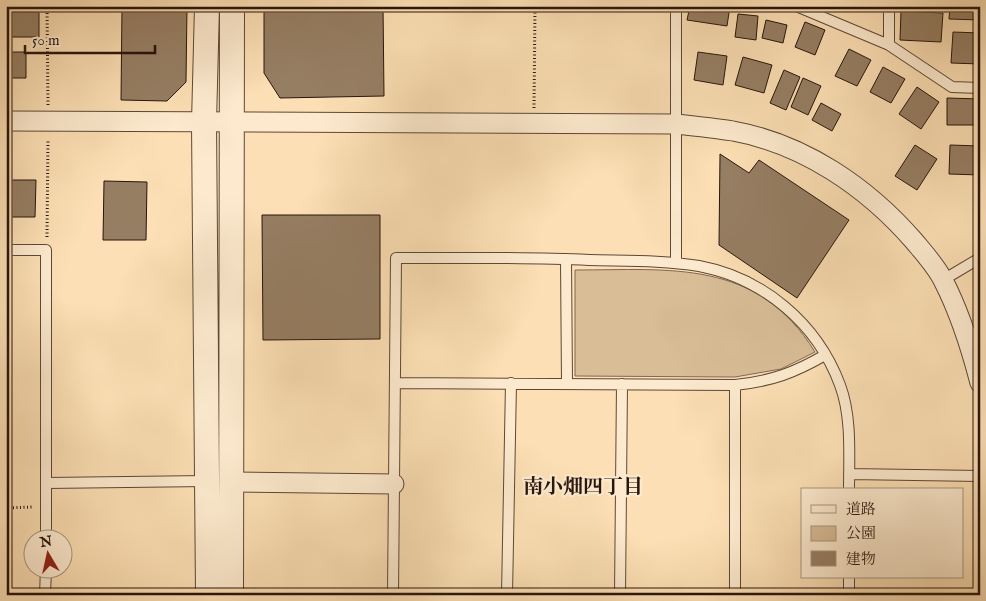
<svg xmlns="http://www.w3.org/2000/svg" width="986" height="601" viewBox="0 0 986 601" font-family="'IM FELL English','Noto Serif JP',serif">
<style>
.green{fill:#d8bd97;stroke:#806952}
.building{fill:#967e63;stroke:#28150c}
.lines{fill:none;stroke-linecap:round;stroke-linejoin:round}
.service-casing{stroke:#5d4836;stroke-width:12}
.minor-casing{stroke:#5d4836;stroke-width:21}
.tertiary-casing{stroke:#5d4836;stroke-width:26}
.path{stroke:#28150c;stroke-width:3;stroke-dasharray:1 2.5;stroke-linecap:butt}
.service{stroke:#fdeace;stroke-width:10}
.minor{stroke:#fdeace;stroke-width:19}
.tertiary{stroke:#fdeace;stroke-width:24}
.labels{text-anchor:middle;stroke-width:4.5;stroke-linejoin:round;paint-order:stroke}
.neighbourhood-label{font-size:20px;font-weight:bold;fill:#28150c;stroke:#fdeace}
</style>
<rect width="100%" height="100%" fill="#fcdfb4"/>
<filter id="stains"><feTurbulence type="fractalNoise" baseFrequency=".004" numOctaves="4"/><feColorMatrix values="0 0 0 0 .2 0 0 0 0 .09 0 0 0 0 .02 0 0 0 .5 -.17"/></filter>
<radialGradient id="worn" r=".72"><stop offset=".6" stop-color="#630" stop-opacity="0"/><stop offset="1" stop-color="#630" stop-opacity=".3"/></radialGradient>
<path class="green" d="M 575,270 C 670,270 757,258 815,352 L 781,369 L 735,377 L 575,376 Z"/>
<path class="building" d="M 122,6 L 187,6 L 186,82 L 167,101 L 121,100 Z
M 264,6 L 383,6 L 384,96 L 280,98 L 264,73 Z
M 690,6 L 730,6 L 727,26 L 687,20 Z
M 950,6 L 980,6 L 980,20 L 949,19 Z
M 901,11 L 943,13 L 941,42 L 900,40 Z
M 11,12 L 39,12 L 39,37 L 11,37 Z
M 738,14 L 758,16 L 756,40 L 735,37 Z
M 766,20 L 787,25 L 783,43 L 762,38 Z
M 805,22 L 825,30 L 815,55 L 795,47 Z
M 953,32 L 980,33 L 980,64 L 951,63 Z
M 849,49 L 871,60 L 857,86 L 835,76 Z
M 6,52 L 26,52 L 26,78 L 6,78 Z
M 698,52 L 727,56 L 723,85 L 694,80 Z
M 743,57 L 772,65 L 764,93 L 735,85 Z
M 883,67 L 905,79 L 891,103 L 870,92 Z
M 784,70 L 800,77 L 786,110 L 770,103 Z
M 803,78 L 821,86 L 808,115 L 791,107 Z
M 917,87 L 939,102 L 921,129 L 899,114 Z
M 947,98 L 980,99 L 980,125 L 947,125 Z
M 821,103 L 841,114 L 832,131 L 812,120 Z
M 915,145 L 937,159 L 917,190 L 895,176 Z
M 950,145 L 980,146 L 980,175 L 949,174 Z
M 720,154 L 749,173 L 759,160 L 849,220 L 797,298 L 719,245 Z
M 6,180 L 36,180 L 35,217 L 6,217 Z
M 104,181 L 147,182 L 146,240 L 103,240 Z
M 262,215 L 380,215 L 380,339 L 263,340 Z"/>
<g class="lines">
<g class="service-casing">
<path id="service" d="M 796,6 L 889,45 L 952,87 L 980,88
M 889,45 L 889,6
M 6,250 L 46,250 L 46,538
M 566,259 L 567,384
M 676,263 L 676,6
M 943,280 L 980,258
M 396,383 L 735,385 C 772,381 794,373 825,355
M 849,474 L 980,476
M 46,483 L 207,481
M 849,577 L 849,595
M 45,595 L 46,568
M 393,595 L 396,258 C 461,258 525,257 589,260 C 626,261 663,260 699,266 C 763,278 817,323 840,385 C 852,417 849,455 849,490
M 507,595 L 511,383
M 620,595 L 622,384
M 735,595 L 735,385"/>
</g>
<g class="minor-casing">
<path id="minor" d="M 6,121 L 676,124 C 695,126 714,128 733,131 C 804,144 867,187 914,241 C 924,253 936,266 943,280 C 960,313 971,348 980,383
M 231,482 L 394,484"/>
</g>
<g class="tertiary-casing">
<path id="tertiary" d="M 207,6 L 204,122 L 208,595
M 231,595 L 232,6"/>
</g>
<path class="path" d="M 47,6 L 48,105
M 534,108 L 535,6
M 47,237 L 48,139
M 6,508 L 33,507"/>
<use href="#service" class="service"/>
<use href="#minor" class="minor"/>
<use href="#tertiary" class="tertiary"/>
</g>
<g class="labels">
<g class="neighbourhood-label">
<text x="583" y="493">南小畑四丁目</text>
</g>
</g>
<rect width="986" height="601" fill="none" stroke="#fcdfb4" stroke-width="25"/>
<rect x="8" y="8" width="971" height="586" fill="none" stroke="#28150c" stroke-width="2.5"/>
<rect x="12" y="12" width="961" height="576" fill="none" stroke="#28150c"/>
<rect x="801" y="488" width="162" height="90" fill="#fdeace" stroke="#a89580"/>
<rect x="811" y="505" width="25" height="8" fill="#fdeace" stroke="#a89580"/>
<text x="846" y="514" font-size="15" fill="#28150c">道路</text>
<rect x="811" y="526" width="25" height="15" fill="#d8bd97" stroke="#a89580"/>
<text x="846" y="538" font-size="15" fill="#28150c">公園</text>
<rect x="811" y="551" width="25" height="15" fill="#967e63" stroke="#a89580"/>
<text x="846" y="564" font-size="15" fill="#28150c">建物</text>
<g transform="translate(48 554) rotate(351)"><circle r="24" fill="#fdeace" stroke="#a89580"/>
<path d="M0-4L9 19L0 12L-9 19Z" fill="#8f2418"/>
<text y="-8" font-size="14" font-weight="bold" text-anchor="middle" fill="#28150c">N</text>
</g>
<path d="M25 45v8h130v-8" fill="none" stroke="#28150c" stroke-width="2.5"/>
<text x="32" y="45" font-size="15" fill="#28150c" stroke="#fdeace" stroke-width="4" paint-order="stroke">50 m</text>
<rect width="100%" height="100%" filter="url(#stains)"/>
<rect width="100%" height="100%" fill="url(#worn)"/>
</svg>
